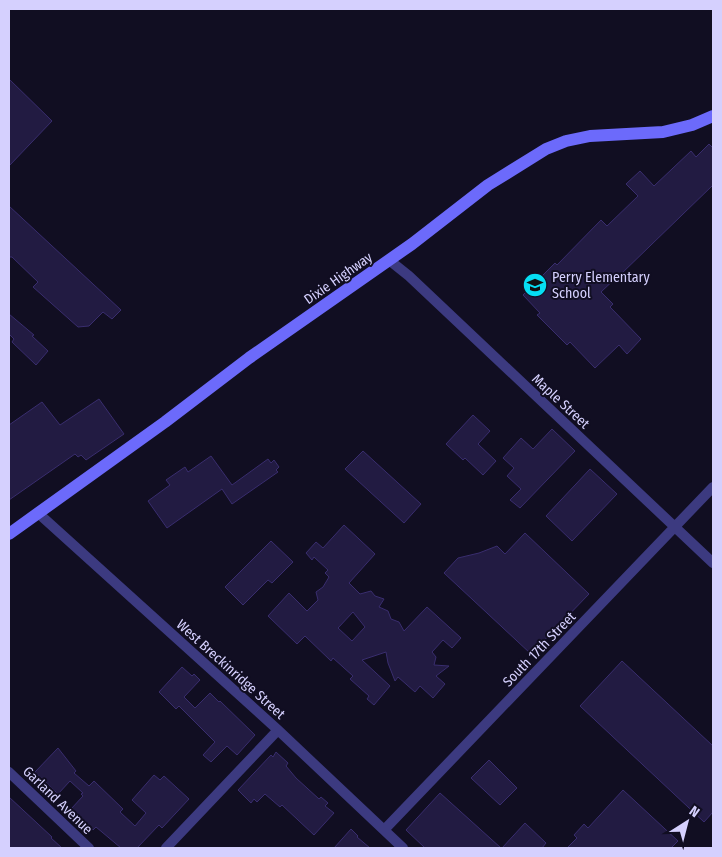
<svg xmlns="http://www.w3.org/2000/svg" width="722" height="857" viewBox="0 0 722 857" font-family="'Fira Sans Condensed',sans-serif">
<style>
.building{fill:#221b42;stroke:#392d6e;fill-rule:evenodd}
.lines{fill:none;stroke-linecap:round;stroke-linejoin:round}
.street{stroke:#3c3a80;stroke-width:10}
.secondary{stroke:#6c6afb;stroke-width:12}
.labels{text-anchor:middle;stroke-width:4;stroke-linejoin:round;paint-order:stroke}
.poi-label{font-size:14px;fill:#d5d0fe;stroke:#110e22;text-anchor:start}
.street-label{font-size:14px;fill:#d5d0fe;stroke:#110e22}
</style>
<rect width="100%" height="100%" fill="#110e22"/>
<path class="building" d="M 9,79 L 52,121 L 9,166 Z
M 709,144 L 713,148 L 713,185 L 619,276 L 619,275 L 601,292 L 613,304 L 610,307 L 641,339 L 627,354 L 619,345 L 595,368 L 570,342 L 567,345 L 537,315 L 540,313 L 523,295 L 555,263 L 557,265 L 601,220 L 607,226 L 638,196 L 626,184 L 640,171 L 654,186 L 691,151 L 696,157 Z
M 9,206 L 121,310 L 112,319 L 103,312 L 89,326 L 78,327 L 33,287 L 38,282 L 12,257 L 9,257 Z
M 9,314 L 34,335 L 32,336 L 48,351 L 36,365 L 12,342 L 14,339 L 9,334 Z
M 99,399 L 124,434 L 86,460 L 81,455 L 78,457 L 75,454 L 9,500 L 9,425 L 42,402 L 60,425 Z
M 473,415 L 490,431 L 478,444 L 496,461 L 483,475 L 465,458 L 463,460 L 446,444 Z
M 552,429 L 575,451 L 520,508 L 510,500 L 521,489 L 507,476 L 514,468 L 503,458 L 521,438 L 533,449 Z
M 363,451 L 421,504 L 404,523 L 345,469 Z
M 211,456 L 232,485 L 268,459 L 271,463 L 274,460 L 279,467 L 276,470 L 278,472 L 232,504 L 222,489 L 167,528 L 148,501 L 170,485 L 166,480 L 185,467 L 188,472 Z
M 590,469 L 617,494 L 572,541 L 546,516 Z
M 344,525 L 375,554 L 349,583 L 360,594 L 371,591 L 375,596 L 384,599 L 379,607 L 388,611 L 391,619 L 399,622 L 404,631 L 427,607 L 461,638 L 452,648 L 443,640 L 432,652 L 436,657 L 434,665 L 449,666 L 436,676 L 445,684 L 433,698 L 420,686 L 415,692 L 398,677 L 395,681 L 388,663 L 386,652 L 362,660 L 390,686 L 374,705 L 367,699 L 369,696 L 350,679 L 353,676 L 333,658 L 331,661 L 305,636 L 297,644 L 268,616 L 289,593 L 307,611 L 318,600 L 316,592 L 323,587 L 329,577 L 325,573 L 328,570 L 314,557 L 312,560 L 306,553 L 316,542 L 323,548 ZM 353,612 L 365,627 L 352,641 L 338,628 Z
M 525,533 L 589,594 L 531,654 L 444,573 L 458,558 L 479,553 L 497,546 L 505,554 Z
M 271,541 L 293,562 L 272,583 L 268,580 L 243,605 L 225,587 Z
M 622,661 L 713,746 L 713,812 L 704,822 L 580,706 Z
M 182,667 L 192,676 L 194,674 L 200,680 L 184,697 L 195,708 L 210,693 L 219,702 L 220,701 L 255,735 L 237,755 L 227,746 L 211,762 L 203,755 L 215,742 L 179,706 L 176,709 L 159,692 Z
M 58,748 L 76,771 L 74,773 L 89,786 L 94,781 L 123,809 L 120,812 L 135,826 L 146,813 L 132,800 L 154,775 L 160,780 L 164,776 L 189,799 L 162,828 L 159,825 L 137,848 L 121,848 L 96,827 L 93,830 L 71,809 L 83,796 L 81,794 L 83,793 L 70,781 L 58,794 L 35,772 Z
M 276,752 L 288,763 L 286,766 L 296,778 L 319,799 L 321,797 L 328,803 L 325,806 L 334,813 L 314,835 L 282,805 L 280,807 L 265,794 L 257,802 L 254,799 L 251,803 L 238,790 L 271,755 L 273,757 Z
M 489,760 L 517,788 L 500,805 L 471,778 Z
M 623,790 L 678,841 L 671,848 L 567,848 L 577,838 L 574,835 L 584,824 L 588,828 Z
M 440,793 L 501,848 L 425,848 L 406,830 Z
M 9,797 L 52,837 L 51,838 L 62,848 L 9,848 Z
M 525,823 L 546,843 L 542,848 L 502,848 Z
M 351,829 L 358,836 L 357,837 L 370,848 L 334,848 Z"/>
<g class="lines">
<path class="street" d="M 389,260 L 409,276 L 713,563
M 38,513 L 278,730 L 403,848
M 9,772 L 89,848
M 384,830 L 713,487
M 166,848 L 278,730"/>
<path class="secondary" d="M 9,534 L 165,422 L 249,358 L 412,244 L 488,185 L 546,149 L 566,141 L 590,136 L 663,132 L 692,125 L 713,116"/>
</g>
<defs>
<g id="school-disc" transform="scale(1.25)"><circle r="9.5" fill="#06def4" stroke="#110e22"/><path d="M0-5L7-2L0 1L-7-2ZM-4 1L0 2.5L4 1V4Q0 6-4 4Z" fill="#111"/></g>
</defs>
<g fill-rule="evenodd">
<use href="#school-disc" x="535" y="285"/>
</g>
<g class="labels">
<g class="poi-label">
<text x="552" y="282">Perry Elementary<tspan x="552" dy="16">School</tspan></text>
</g>
<g class="street-label">
<text transform="translate(338 278) rotate(-35)" y="5">Dixie Highway</text>
<text transform="translate(561 401) rotate(43)" y="5">Maple Street</text>
<text transform="translate(539 649) rotate(-46)" y="5">South 17th Street</text>
<text transform="translate(231 669) rotate(42)" y="5">West Breckinridge Street</text>
<text transform="translate(58 800) rotate(44)" y="5">Garland Avenue</text>
</g>
</g>
<rect width="722" height="857" fill="none" stroke="#d5d0fe" stroke-width="20"/>
<g transform="translate(687 822) rotate(36)" stroke="#110e22" stroke-width="4" paint-order="stroke">
<path d="M0-4L9 19L0 12L-9 19Z" fill="#d5d0fe"/>
<text y="-8" font-size="14" font-weight="bold" text-anchor="middle" fill="#d5d0fe">N</text>
</g>
</svg>
